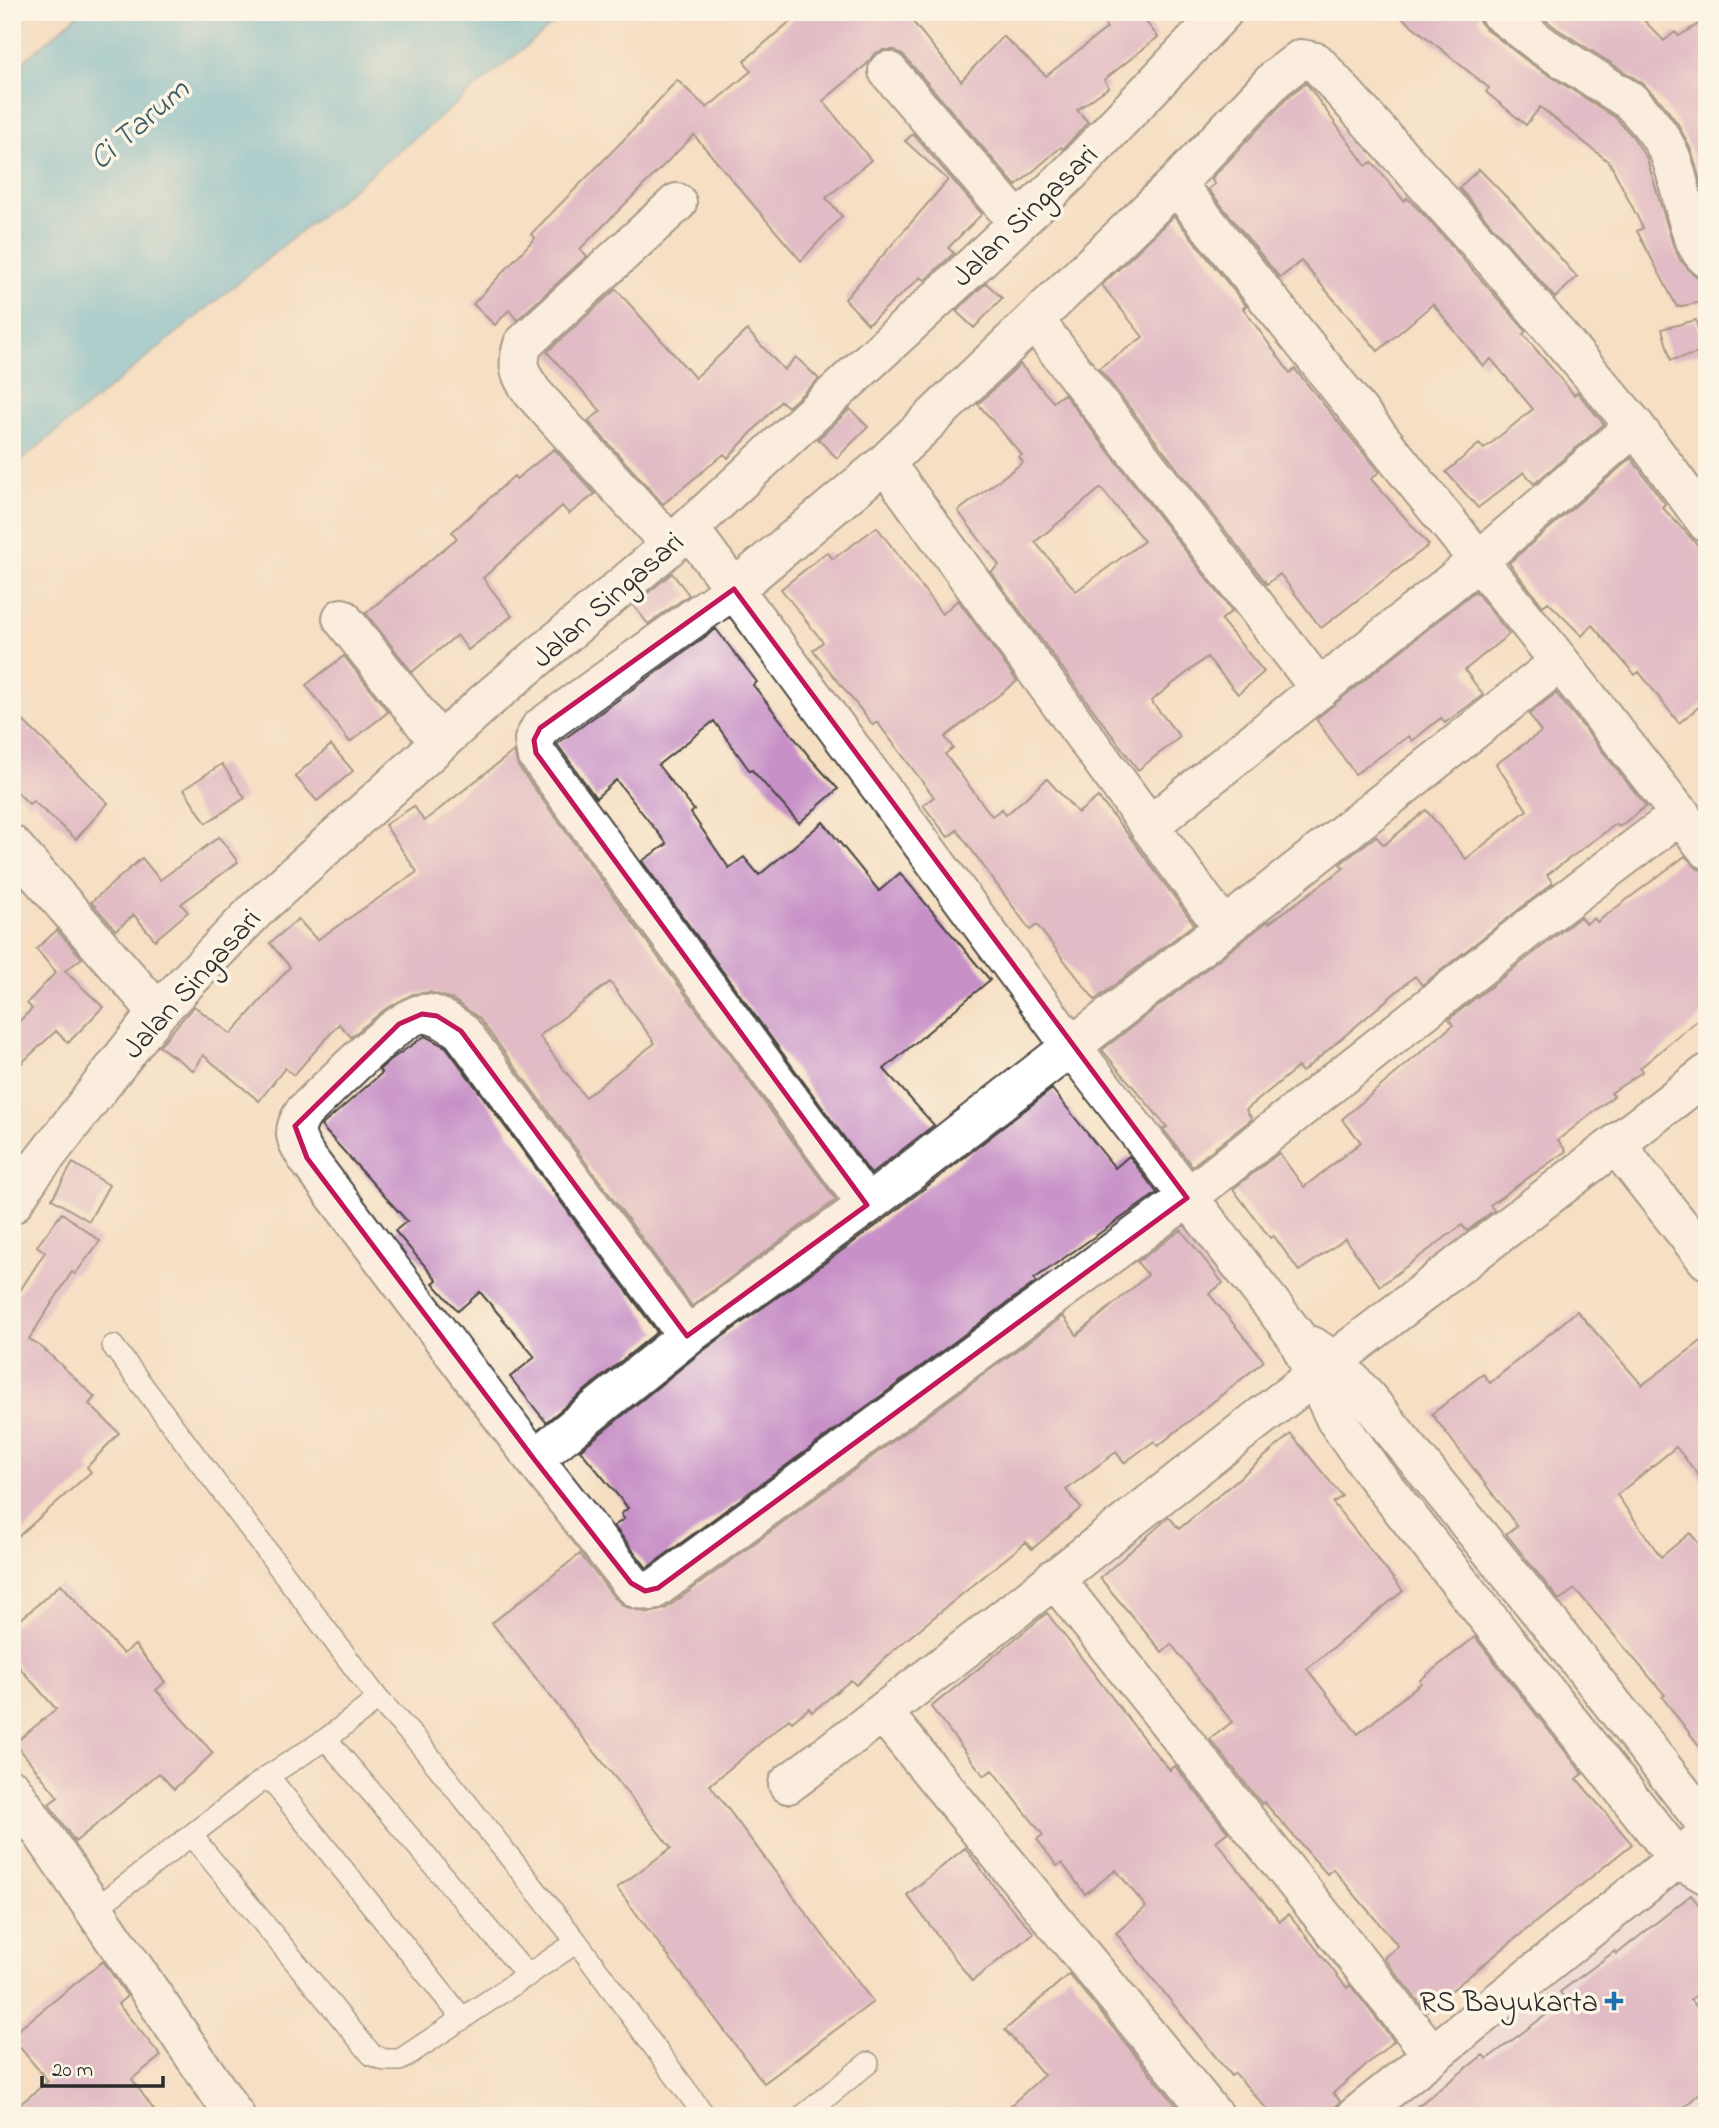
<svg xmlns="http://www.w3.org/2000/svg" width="1719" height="2128" viewBox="0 0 1719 2128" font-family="'Indie Flower',sans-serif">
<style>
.built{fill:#e7d2ef}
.water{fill:#58bad6;stroke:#427280;stroke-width:2}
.building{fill:#c791c8;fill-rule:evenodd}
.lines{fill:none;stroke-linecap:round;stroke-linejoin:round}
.service-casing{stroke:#494642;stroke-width:24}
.minor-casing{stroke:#494642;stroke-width:42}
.service{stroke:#fff;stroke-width:21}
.minor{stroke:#fff;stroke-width:38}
.marked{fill:none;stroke:#c2185b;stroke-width:5;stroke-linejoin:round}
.poi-dot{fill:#1f6fb2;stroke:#fcf5e5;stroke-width:2.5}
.labels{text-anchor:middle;stroke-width:7;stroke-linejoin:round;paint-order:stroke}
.street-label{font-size:30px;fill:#2b2b2b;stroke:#fcf5e5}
.poi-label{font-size:30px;fill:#2b2b2b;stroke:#fcf5e5;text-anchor:end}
.water-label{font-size:32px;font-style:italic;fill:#3b5d67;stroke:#fcf5e5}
</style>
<rect width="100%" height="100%" fill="#fcf5e5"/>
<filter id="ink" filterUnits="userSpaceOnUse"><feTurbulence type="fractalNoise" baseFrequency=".0143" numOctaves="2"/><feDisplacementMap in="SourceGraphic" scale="14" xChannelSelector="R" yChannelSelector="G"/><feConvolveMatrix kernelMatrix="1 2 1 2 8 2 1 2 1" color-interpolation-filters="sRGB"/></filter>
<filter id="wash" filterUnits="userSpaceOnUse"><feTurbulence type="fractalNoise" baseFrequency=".00686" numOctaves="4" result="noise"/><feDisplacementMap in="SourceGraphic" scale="28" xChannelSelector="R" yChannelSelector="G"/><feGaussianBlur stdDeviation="1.57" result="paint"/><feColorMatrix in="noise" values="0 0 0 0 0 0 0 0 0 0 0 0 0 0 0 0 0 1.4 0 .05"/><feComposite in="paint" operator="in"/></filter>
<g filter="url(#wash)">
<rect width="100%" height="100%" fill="#f5dfc3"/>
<path class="built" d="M 1694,1879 L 1707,1886 L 1707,2116 L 1380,2116 L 1668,1880 Z"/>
<path class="water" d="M 81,12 L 568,12 L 12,468 L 12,71 Z"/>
<g id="blocks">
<path class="building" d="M 801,12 L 905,12 L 961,81 L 1003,36 L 1046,76 L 1107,28 L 1095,12 L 1138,12 L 1158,37 L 1104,80 L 1109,87 L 1077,110 L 1088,122 L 1063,149 L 1061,147 L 1016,186 L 905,57 L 895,50 L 883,50 L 874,54 L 867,64 L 823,101 L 871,160 L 826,198 L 842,216 L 801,261 L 694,135 L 580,249 L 587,256 L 517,320 L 509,310 L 495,325 L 473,304 L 535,238 L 531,234 L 641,122 L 640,121 L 677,80 L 707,108 L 751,71 L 744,61 Z
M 1395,12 L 1478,12 L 1479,21 L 1486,29 L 1530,63 L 1616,118 L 1633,137 L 1647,159 L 1673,245 L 1680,260 L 1691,272 L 1699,278 L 1707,279 L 1707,301 L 1677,307 L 1637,231 L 1643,228 L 1610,163 L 1540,107 L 1526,125 L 1486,92 L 1489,88 Z
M 1535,12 L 1636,12 L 1664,41 L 1675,32 L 1679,36 L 1707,19 L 1707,206 L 1692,152 L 1678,124 L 1662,103 L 1642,83 L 1556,28 Z
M 1306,83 L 1366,166 L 1372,162 L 1404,201 L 1407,198 L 1428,219 L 1526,331 L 1523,334 L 1574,395 L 1577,392 L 1604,424 L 1534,484 L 1524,472 L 1478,508 L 1446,472 L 1479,444 L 1484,449 L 1533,409 L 1491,359 L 1483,366 L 1433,304 L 1378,351 L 1301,261 L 1280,278 L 1208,189 L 1215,184 L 1211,179 L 1291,94 Z
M 913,134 L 982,214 L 948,248 L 954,253 L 925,280 L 921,277 L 868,324 L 845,299 L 948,180 L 905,141 Z
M 1479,169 L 1517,208 L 1577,277 L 1555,298 L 1459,188 Z
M 1174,216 L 1246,306 L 1243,308 L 1290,373 L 1295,369 L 1379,472 L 1371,479 L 1429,545 L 1321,628 L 1280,574 L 1267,584 L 1099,368 L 1143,337 L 1102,285 Z
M 986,283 L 1002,298 L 974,328 L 956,311 Z
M 616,289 L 695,378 L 747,330 L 784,370 L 796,357 L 819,379 L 788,407 L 781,401 L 728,458 L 724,454 L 663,504 L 588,421 L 601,411 L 547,352 Z
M 1696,320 L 1703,352 L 1671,360 L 1662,329 Z
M 1020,364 L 1053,402 L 1064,394 L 1232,611 L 1221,620 L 1264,672 L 1238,694 L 1207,657 L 1151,701 L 1180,737 L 1138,770 L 991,572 L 999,565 L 958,511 L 1023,462 L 1019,457 L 1022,455 L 978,404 ZM 1101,488 L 1144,541 L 1076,591 L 1035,542 Z
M 850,409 L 868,427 L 837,458 L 818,439 Z
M 554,449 L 595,494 L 569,514 L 562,506 L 483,578 L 512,616 L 468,650 L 457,635 L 412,672 L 366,613 L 457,538 L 452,532 L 514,476 L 516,479 Z
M 1631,458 L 1665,504 L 1662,507 L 1707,555 L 1707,700 L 1679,723 L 1639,672 L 1635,675 L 1592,625 L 1582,636 L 1548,602 L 1543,606 L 1509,563 Z
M 877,527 L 942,614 L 958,600 L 1017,681 L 945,737 L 953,748 L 945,754 L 992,816 L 1002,809 L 1006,815 L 1047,779 L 1078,813 L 1098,797 L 1127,833 L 1194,924 L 1095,1000 L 1037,925 L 1030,930 L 957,830 L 948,837 L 923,805 L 934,797 L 877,722 L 873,725 L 813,650 L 823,642 L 781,589 L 827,552 L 833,559 Z
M 672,573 L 689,595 L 648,624 L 633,605 Z
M 1475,591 L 1509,634 L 1465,670 L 1483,695 L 1445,723 L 1441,718 L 1412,741 L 1409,736 L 1355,774 L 1316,719 Z
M 716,629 L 757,682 L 753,685 L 812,760 L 838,789 L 799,823 L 752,770 L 750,771 L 714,721 L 658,765 L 694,810 L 691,813 L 729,868 L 744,857 L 759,875 L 823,822 L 879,891 L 900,873 L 990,980 L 884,1069 L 934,1125 L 871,1174 L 642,861 L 667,844 L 616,780 L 596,798 L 557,744 Z
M 344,656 L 388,712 L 350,742 L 306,685 Z
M 1556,693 L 1646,806 L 1619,827 L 1616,824 L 1547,875 L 1553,883 L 1422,985 L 1415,976 L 1302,1072 L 1298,1067 L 1246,1110 L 1252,1119 L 1192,1166 L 1163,1129 L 1167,1127 L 1102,1050 L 1268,921 L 1269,923 L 1344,868 L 1340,864 L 1376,836 L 1384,845 L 1426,810 L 1466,859 L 1527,810 L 1496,764 L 1541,732 L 1529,714 Z
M 12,710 L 108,803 L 76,839 L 33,801 L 29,804 L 12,787 Z
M 331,745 L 353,771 L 317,801 L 295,776 Z
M 514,751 L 518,766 L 836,1200 L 692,1306 L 479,1018 L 452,999 L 430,992 L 413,994 L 384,1010 L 351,1037 L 339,1024 L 294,1075 L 285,1068 L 259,1101 L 203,1055 L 194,1071 L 159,1046 L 194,1006 L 231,1034 L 290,967 L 270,943 L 298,919 L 317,940 L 417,872 L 385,825 L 414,806 L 424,821 ZM 610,982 L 655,1043 L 585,1097 L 539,1036 Z
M 222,764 L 245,798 L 206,823 L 184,789 Z
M 219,837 L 238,862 L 181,904 L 188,912 L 155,940 L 134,915 L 116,930 L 91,902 L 142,858 L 160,880 Z
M 1685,856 L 1698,869 L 1707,870 L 1707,1012 L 1640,1068 L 1642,1072 L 1611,1093 L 1614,1096 L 1558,1140 L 1566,1151 L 1490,1205 L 1494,1210 L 1467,1231 L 1462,1225 L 1380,1286 L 1345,1239 L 1299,1271 L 1274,1236 L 1270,1238 L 1233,1189 L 1279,1153 L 1304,1187 L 1361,1142 L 1342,1119 L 1453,1025 L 1449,1019 L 1580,917 L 1586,924 L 1594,918 L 1597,922 Z
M 57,930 L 82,958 L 65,971 L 103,1007 L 68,1043 L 56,1031 L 12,1072 L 12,1028 L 32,1009 L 27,1003 L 56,972 L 36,949 Z
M 425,1036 L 446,1047 L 657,1332 L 546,1422 L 510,1377 L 535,1357 L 480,1292 L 458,1311 L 433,1283 L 437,1280 L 395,1231 L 407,1221 L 321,1126 L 382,1073 L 379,1070 L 393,1058 Z
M 1052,1089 L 1115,1168 L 1129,1156 L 1157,1193 L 1034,1279 L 1036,1282 L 647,1568 L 614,1526 L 624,1519 L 621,1514 L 628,1508 L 580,1450 L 700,1353 L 880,1223 Z
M 73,1163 L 109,1185 L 89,1221 L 52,1199 Z
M 62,1213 L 100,1241 L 75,1274 L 72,1272 L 29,1339 L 44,1349 L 95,1397 L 89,1404 L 119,1433 L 87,1467 L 91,1472 L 12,1542 L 12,1303 L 45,1252 L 37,1246 Z
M 1181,1230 L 1223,1283 L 1209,1294 L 1264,1361 L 1158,1446 L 1154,1441 L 1124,1463 L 1116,1452 L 1066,1490 L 1081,1508 L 1032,1549 L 1026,1542 L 895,1649 L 856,1685 L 851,1680 L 812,1712 L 809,1708 L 792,1722 L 789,1719 L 710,1785 L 873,2002 L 764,2083 L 617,1888 L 671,1848 L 492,1623 L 580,1554 L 614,1597 L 624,1606 L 649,1613 L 665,1609 L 1063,1316 L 1077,1335 L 1148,1275 L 1137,1262 Z
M 1577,1311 L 1642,1385 L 1707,1337 L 1707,1486 L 1676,1447 L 1617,1495 L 1661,1557 L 1690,1533 L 1707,1553 L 1707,1756 L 1662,1697 L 1665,1695 L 1575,1589 L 1559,1600 L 1506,1534 L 1517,1526 L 1432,1414 L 1483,1374 L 1490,1383 Z
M 1291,1434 L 1342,1496 L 1333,1503 L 1403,1591 L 1307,1669 L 1358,1734 L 1421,1683 L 1420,1680 L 1475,1637 L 1583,1774 L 1577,1779 L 1632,1844 L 1426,2011 L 1384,1958 L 1398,1946 L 1333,1869 L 1327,1874 L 1264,1802 L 1262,1804 L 1210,1739 L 1232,1722 L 1171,1644 L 1162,1652 L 1100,1578 L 1169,1517 L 1179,1529 Z
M 61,1584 L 123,1654 L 135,1645 L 165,1682 L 156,1690 L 213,1753 L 174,1789 L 159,1773 L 75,1842 L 49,1804 L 58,1797 L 15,1743 L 56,1709 L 12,1659 L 12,1627 Z
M 1047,1613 L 1151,1748 L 1170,1770 L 1175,1766 L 1228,1832 L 1216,1841 L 1259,1896 L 1280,1921 L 1289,1914 L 1347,1988 L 1350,1985 L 1394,2041 L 1333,2093 L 1340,2101 L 1336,2107 L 1335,2116 L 1273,2116 L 1235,2073 L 1231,2076 L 1116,1933 L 1146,1907 L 1116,1870 L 1085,1894 L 1062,1863 L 1057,1866 L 1037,1839 L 1043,1835 L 992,1770 L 984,1776 L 931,1707 Z
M 965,1848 L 1005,1901 L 1034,1933 L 972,1981 L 907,1895 Z
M 1691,1895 L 1707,1915 L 1707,1987 L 1690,2000 L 1707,2017 L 1707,2086 L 1675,2116 L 1405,2116 L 1483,2055 L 1487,2059 L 1566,2000 L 1560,1992 L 1615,1951 L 1617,1954 Z
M 103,1961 L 127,1996 L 118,2004 L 161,2056 L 132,2079 L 158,2116 L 12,2116 L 12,2111 L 48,2081 L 12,2038 L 12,2035 Z
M 1069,1974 L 1185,2116 L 999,2116 L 1044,2075 L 1005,2030 Z"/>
</g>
</g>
<g filter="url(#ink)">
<use href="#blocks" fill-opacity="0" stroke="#494642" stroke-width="2"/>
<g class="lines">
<g class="service-casing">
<path id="service" d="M 113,1346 L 378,1699 L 419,1743 L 577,1942 L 705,2116
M 326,1739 L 528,1976
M 268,1776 L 463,2019
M 191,1835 L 372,2055 L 385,2060 L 400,2060 L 577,1942
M 95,1909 L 268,1776 L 326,1739 L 378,1699
M 803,2116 L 868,2063"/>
</g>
<g class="minor-casing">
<path id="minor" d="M 1499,12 L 1543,46 L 1630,101 C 1644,115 1658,131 1667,149 C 1682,176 1685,241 1707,258
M 888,71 L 1018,222
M 1176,184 L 1560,662 L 1707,849
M 1034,320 L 1320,689
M 885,463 L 1224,928
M 689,528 L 1071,1046 L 1296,1336 L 1335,1418 L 1372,1471 L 1677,1858 L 1707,1875
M 671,545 L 533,393 C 519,373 516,368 523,344 L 677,203
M 342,618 L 440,743
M 1149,826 L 1478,561 L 1635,426
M 12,845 L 158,1012
M 1617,1146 L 1707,1260
M 12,1204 L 30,1177 L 158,1012 L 256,910 L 486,701 L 671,545 L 978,261 L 1071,172 L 1223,12
M 867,1205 L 536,753 L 534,740 L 540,728 L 734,589 L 885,463 L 1176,184 L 1276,78 L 1301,59 L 1316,62 L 1493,259 L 1635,426 L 1707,523
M 687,1336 L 461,1031 C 450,1024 436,1012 421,1014 C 397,1018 326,1091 304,1112 C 291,1132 295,1138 307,1158 L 534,1459 L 631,1583 L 638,1589 L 652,1591 L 1187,1198 L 1528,929 L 1681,814
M 1312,1346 L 1334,1361 L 1367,1398 L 1551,1625 L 1707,1825
M 534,1459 L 687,1336 L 867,1205 L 1224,928 L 1560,662
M 1054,1578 L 1432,2054
M 883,1713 L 1214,2116
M 788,1784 C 945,1667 1098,1544 1253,1423 C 1404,1306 1556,1191 1707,1074
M 12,1789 L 235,2116
M 1356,2116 L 1698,1842"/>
</g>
<use href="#service" class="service"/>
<use href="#minor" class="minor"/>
</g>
</g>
<path d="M0 0H1719V2128H0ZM 734,589 L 1187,1198 L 658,1588 L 645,1591 L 631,1583 L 534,1459 L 307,1158 L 295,1126 L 399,1024 L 422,1014 L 437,1016 L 461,1031 L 687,1336 L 867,1205 L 536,753 L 534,740 L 540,728 Z" fill="#f5dfc3" fill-opacity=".55" fill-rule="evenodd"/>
<path class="marked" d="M 734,589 L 1187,1198 L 658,1588 L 645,1591 L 631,1583 L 534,1459 L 307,1158 L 295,1126 L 399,1024 L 422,1014 L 437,1016 L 461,1031 L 687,1336 L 867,1205 L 536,753 L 534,740 L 540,728 Z"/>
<path class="poi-dot" d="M1610.5 1990.5h7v7h7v7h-7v7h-7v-7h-7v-7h7z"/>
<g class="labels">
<g class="street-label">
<text transform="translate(1024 215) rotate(-44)" y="10">Jalan Singasari</text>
<text transform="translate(607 599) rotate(-41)" y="10">Jalan Singasari</text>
<text transform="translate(191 983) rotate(-48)" y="10">Jalan Singasari</text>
</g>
<g class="poi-label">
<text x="1598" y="2011">RS Bayukarta</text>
</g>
<g class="water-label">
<text transform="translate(138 123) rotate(-41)" y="11">Ci Tarum</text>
</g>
</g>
<rect width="1719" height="2128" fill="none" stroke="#fcf5e5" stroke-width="42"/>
<path d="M42 2076v10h121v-10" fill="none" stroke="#2b2b2b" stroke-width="3.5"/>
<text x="52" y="2076" font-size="21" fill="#2b2b2b" stroke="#fcf5e5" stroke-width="5" paint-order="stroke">20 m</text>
</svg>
